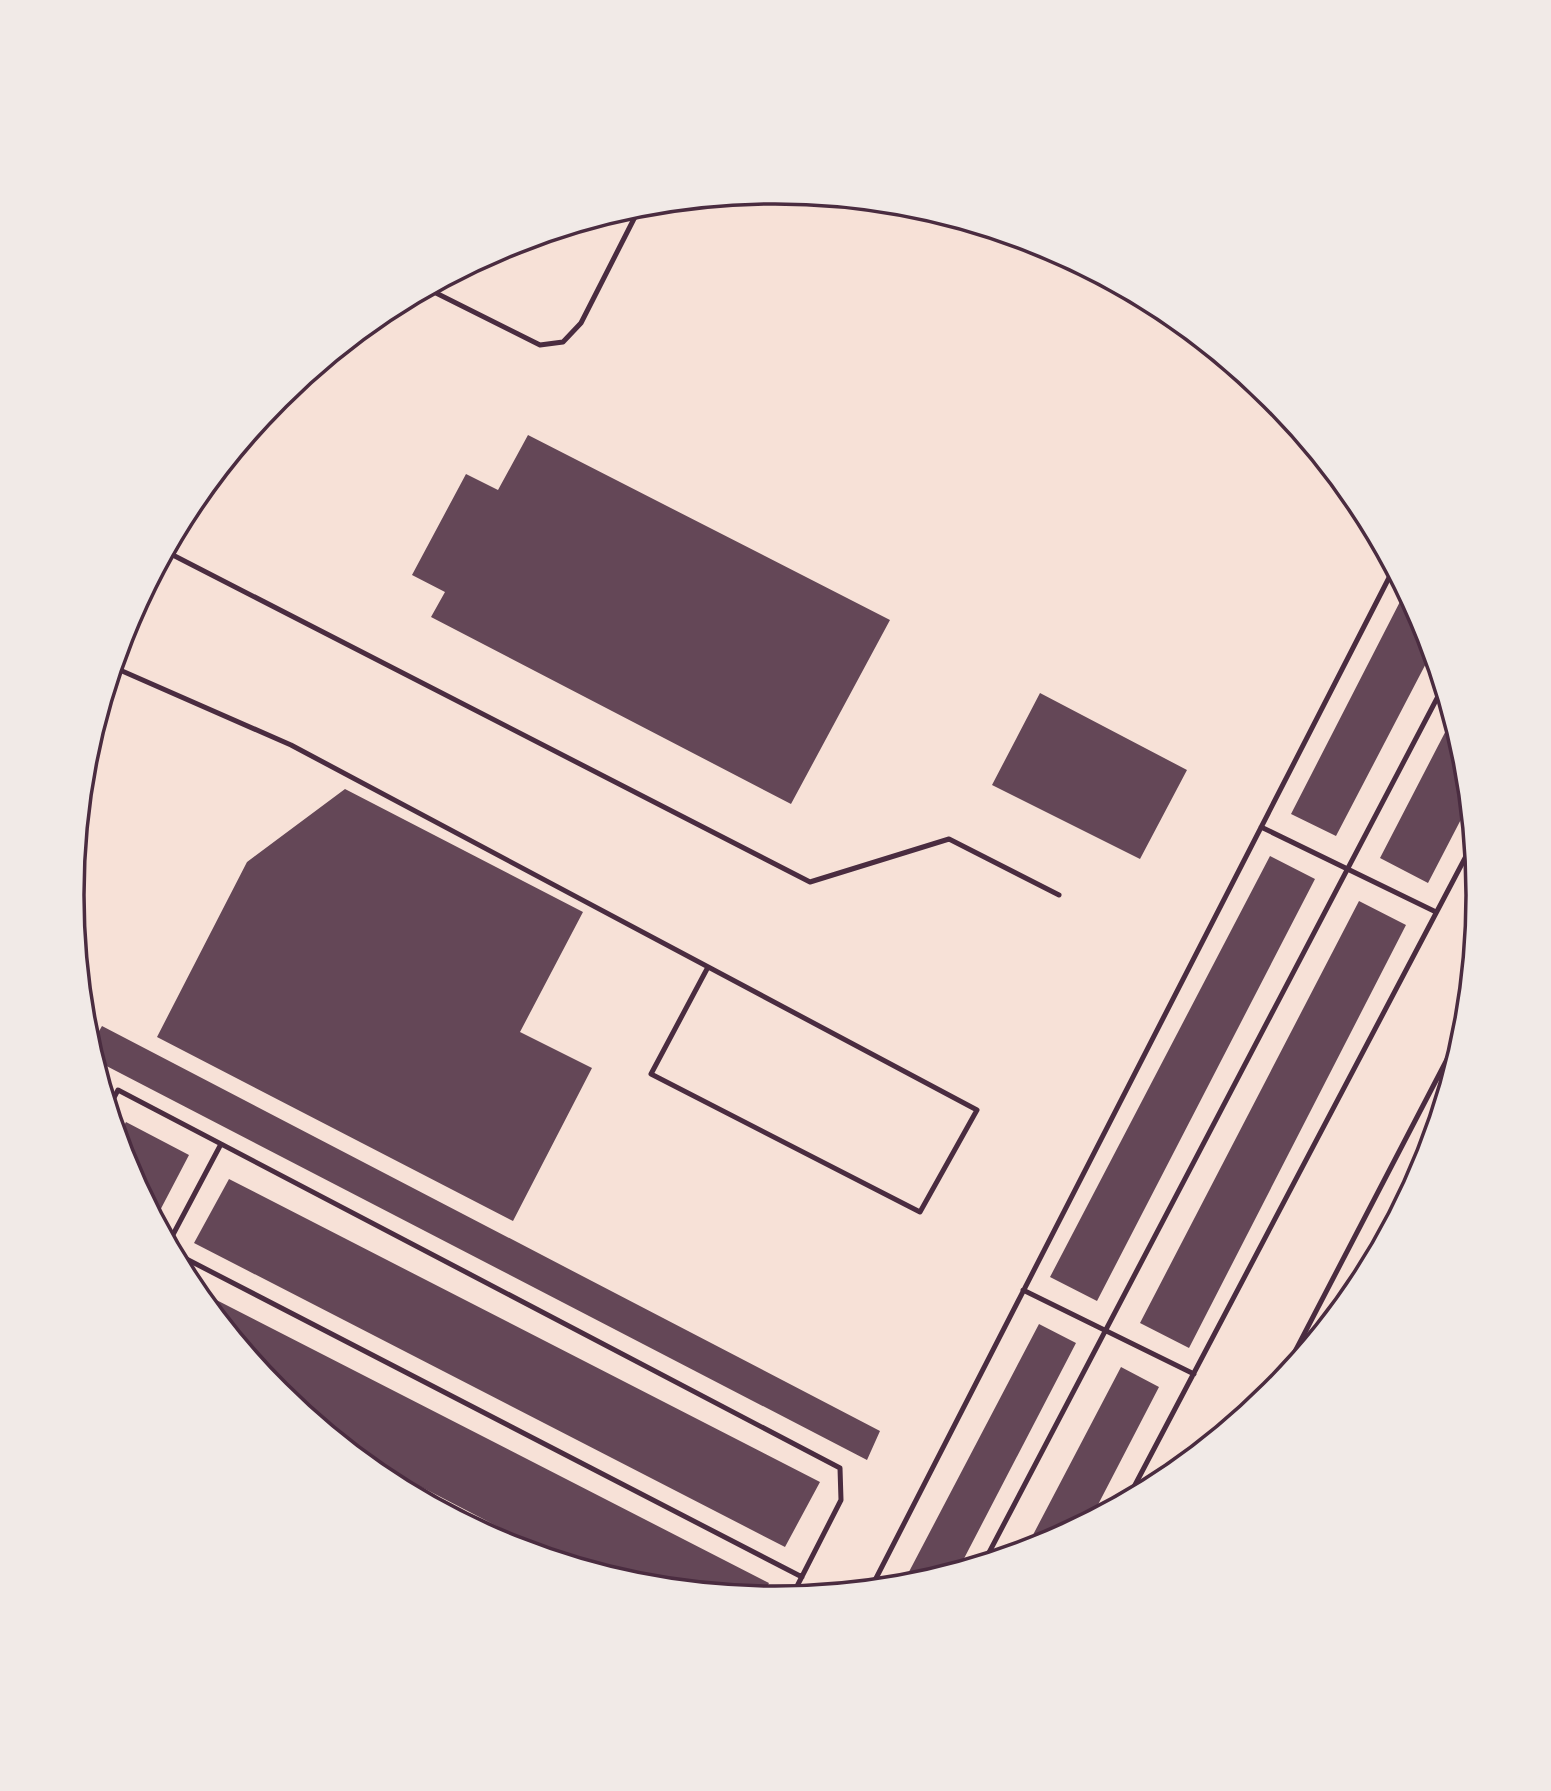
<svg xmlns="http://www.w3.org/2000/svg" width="1551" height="1791" viewBox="0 0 1551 1791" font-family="Rubik,sans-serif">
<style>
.building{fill:#644757}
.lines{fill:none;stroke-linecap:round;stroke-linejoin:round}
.service{stroke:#4a2c40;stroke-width:5}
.rim{fill:none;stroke:#4a2c40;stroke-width:3.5}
</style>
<rect width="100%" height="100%" fill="#f7e1d7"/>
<path class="building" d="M 528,435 L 890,620 L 791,804 L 431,617 L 445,592 L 412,575 L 466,474 L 498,490 Z
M 1406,590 L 1426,627 L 1433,650 L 1336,836 L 1291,814 Z
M 1040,693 L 1187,770 L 1140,859 L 992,785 Z
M 1453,717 L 1466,759 L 1470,802 L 1428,883 L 1380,858 Z
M 345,789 L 583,912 L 520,1032 L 592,1068 L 513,1221 L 157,1037 L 247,862 Z
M 1270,856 L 1315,879 L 1097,1301 L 1050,1277 Z
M 1359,901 L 1406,925 L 1189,1348 L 1140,1323 Z
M 102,1026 L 880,1431 L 867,1460 L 93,1059 L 90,1047 Z
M 126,1122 L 189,1155 L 155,1220 L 125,1164 L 117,1138 Z
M 229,1179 L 820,1482 L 785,1547 L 194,1243 Z
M 191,1287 L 769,1583 L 761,1598 L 638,1586 L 574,1566 L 344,1447 L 278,1393 Z
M 1039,1324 L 1076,1343 L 957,1572 L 901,1587 Z
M 1121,1367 L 1159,1387 L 1089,1522 L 1044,1546 L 1024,1552 Z"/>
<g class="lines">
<path class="service" d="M 1028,240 L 1169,313
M 426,288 L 540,345 L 563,342 L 581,323 L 641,205
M 165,551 L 810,882 L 949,839 L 1059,895
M 113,667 L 291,745 L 977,1110 L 920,1212 L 651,1074 L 708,967
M 1261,827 L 1436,912
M 108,1109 L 118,1090 L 840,1468 L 841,1500 L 791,1598
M 168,1244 L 221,1144
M 171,1251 L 802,1577
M 1023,1290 L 1194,1374
M 1275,1390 L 1467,1021
M 1126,1502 L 1474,841
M 983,1564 L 1444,685
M 870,1590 L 1394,568"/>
</g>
<path d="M0 0H1551V1791H0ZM84 895a691 691 0 1 1 1382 0a691 691 0 1 1-1382 0Z" fill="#f1eae7" fill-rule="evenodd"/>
<path class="rim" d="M84 895a691 691 0 1 1 1382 0a691 691 0 1 1-1382 0Z"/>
</svg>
